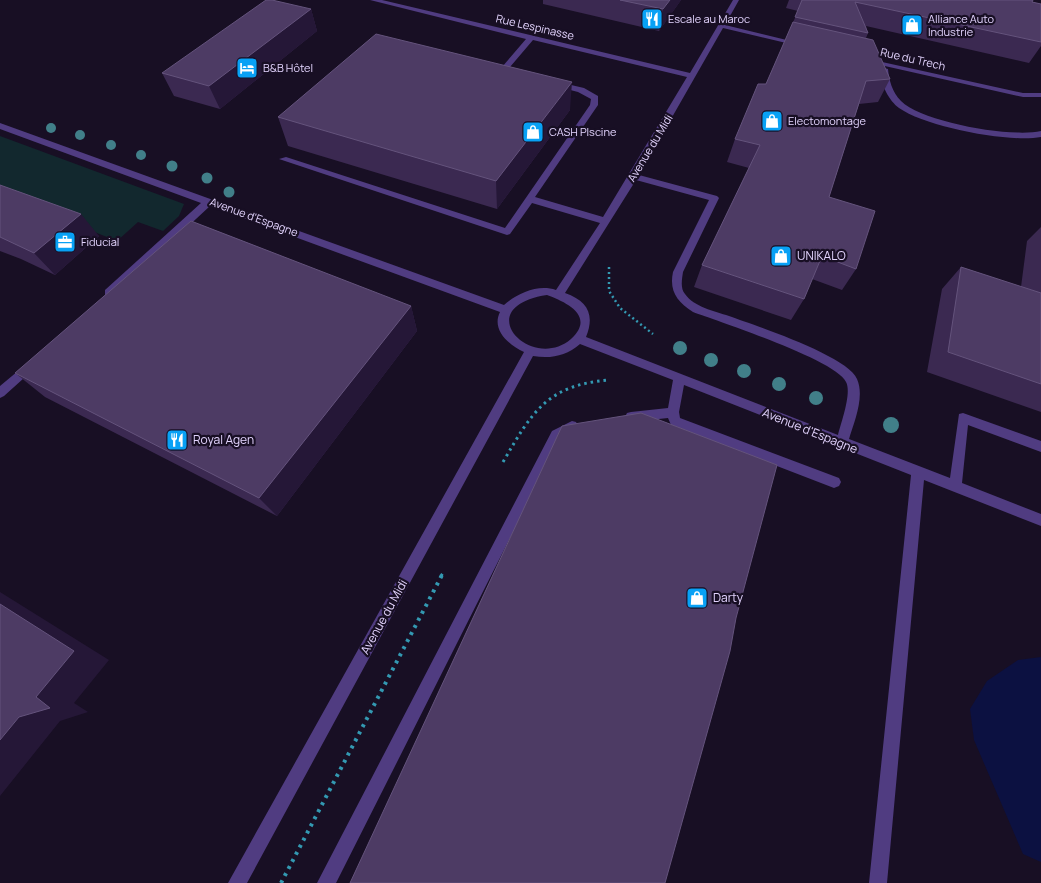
<svg xmlns="http://www.w3.org/2000/svg" width="1041" height="883" viewBox="0 0 1041 883" font-family="Manrope,sans-serif">
<style>
.green{fill:#12282e}
.water{fill:#0c1141}
.lines{fill:none;stroke-linecap:round;stroke-linejoin:round}
.path-far2{stroke:#3399b2;stroke-width:2.5;stroke-dasharray:2 3;stroke-linecap:butt}
.path-far1{stroke:#3399b2;stroke-width:3;stroke-dasharray:2.5 4;stroke-linecap:butt}
.path{stroke:#3399b2;stroke-width:4;stroke-dasharray:3 5;stroke-linecap:butt}
.minor{fill:#503c81;fill-rule:evenodd}
.tree{fill:#417f89}
.wall{fill:#3b2951}
.shaded-wall{fill:#251737}
.building{fill:#4d3b64;stroke:#64537c}
.labels{text-anchor:middle;stroke-width:4.5;stroke-linejoin:round;paint-order:stroke}
.far-poi-label{font-size:11px;fill:#e3d4fe;stroke:#180f24;text-anchor:start}
.far-street-label{font-size:11px;fill:#e3d4fe;stroke:#180f24}
.poi-label{font-size:12px;fill:#e3d4fe;stroke:#180f24;text-anchor:start}
.street-label{font-size:12px;fill:#e3d4fe;stroke:#180f24}
</style>
<rect width="100%" height="100%" fill="#180f24"/>
<path class="green" d="M 0,136 L 184,204 L 179,216 L 163,231 L 138,222 L 117,241 L 4,196 L 0,198 Z"/>
<path class="water" d="M 1041,657 L 1041,862 L 1023,854 L 974,740 L 970,709 L 987,681 L 1018,660 Z"/>
<g class="lines">
<path class="path-far2" d="M 609,267 L 609,291 L 620,308 L 653,334"/>
<path class="path-far1" d="M 503,462 C 532,412 547,385 609,380
M 441,576 L 443,573"/>
<path class="path" d="M 281,883 L 442,575"/>
<path class="minor" d="M 370,0 L 382,0 L 690,73 L 733,0 L 739,0 L 725,25 L 803,44 L 799,46 L 723,28 L 639,175 L 717,196 L 719,198 L 683,272 C 682,279 680,288 685,294 C 694,307 714,311 729,316 C 754,325 848,356 857,379 C 865,397 854,422 849,439 L 950,478 L 959,414 L 963,413 L 1041,441 L 1041,452 L 968,425 L 962,483 L 1041,514 L 1041,526 L 924,480 L 887,883 L 869,883 L 911,475 L 845,449 L 838,448 L 836,445 L 684,385 L 679,412 L 680,418 L 839,478 L 841,482 L 839,486 L 834,488 L 671,425 L 668,418 L 631,422 L 627,421 L 625,417 L 627,413 L 631,412 L 668,408 L 673,380 L 580,344 C 566,356 551,359 533,356 L 247,883 L 228,883 L 524,352 C 509,345 491,330 500,312 L 210,206 L 113,296 L 105,296 L 105,290 L 201,203 L 0,129 L 0,123 L 504,305 C 518,293 538,284 556,290 L 600,223 L 532,203 L 510,234 L 507,235 L 279,159 L 286,157 L 505,228 L 590,105 L 591,99 L 578,92 L 551,85 L 550,83 L 554,81 L 584,88 L 598,96 L 598,105 L 535,197 L 603,217 L 687,77 L 533,40 L 510,67 L 513,70 L 521,72 L 522,74 L 518,76 L 507,74 L 502,67 L 526,39 ZM 636,180 L 709,200 L 673,272 C 669,291 677,302 693,312 C 720,322 836,360 846,382 C 852,393 841,423 838,435 L 586,337 C 595,315 588,301 565,293 ZM 547,295 C 566,302 596,316 571,339 C 531,373 468,307 547,295 Z
M 864,58 L 1023,93 L 1041,93 L 1041,97 L 1023,97 L 867,62 L 864,62 Z
M 881,67 L 888,69 C 889,80 892,92 901,101 C 922,122 1011,138 1041,131 L 1041,137 C 1009,143 926,127 899,108 C 888,100 878,80 881,67 Z
M 30,361 L 36,366 L 34,369 L 4,396 L 0,398 L 0,386 Z
M 572,421 L 576,422 L 578,426 L 576,430 L 560,439 L 336,883 L 317,883 L 552,431 Z"/>
</g>
<g class="tree">
<circle cx="51" cy="128" r="5"/>
<circle cx="80" cy="135" r="5"/>
<circle cx="111" cy="145" r="5"/>
<circle cx="141" cy="155" r="5"/>
<circle cx="172" cy="166" r="5.5"/>
<circle cx="207" cy="178" r="5.5"/>
<circle cx="229" cy="192" r="5.5"/>
<circle cx="680" cy="348" r="7"/>
<circle cx="711" cy="360" r="7"/>
<circle cx="744" cy="371" r="7"/>
<circle cx="779" cy="384" r="7"/>
<circle cx="816" cy="398" r="7"/>
<circle cx="891" cy="425" r="8"/>
</g>
<path class="wall" d="M 543,0 L 681,0 L 659,31 L 543,4 Z
M 789,0 L 1033,0 L 1032,2 L 1041,4 L 1041,46 L 1029,63 L 866,26 L 868,33 L 866,38 L 890,79 L 878,102 L 859,104 L 829,197 L 856,269 L 842,290 L 812,279 L 804,299 L 791,320 L 694,287 L 702,265 L 749,168 L 727,162 L 735,139 L 766,84 L 798,11 L 786,8 Z
M 311,9 L 317,31 L 220,109 L 174,96 L 162,73 Z
M 570,110 L 497,209 L 288,146 L 278,117 Z
M 0,185 L 99,236 L 55,275 L 21,259 L 0,251 Z
M 1041,227 L 1041,412 L 927,372 L 942,289 L 961,267 L 1021,287 L 1027,241 Z
M 411,306 L 417,331 L 277,516 L 45,397 L 15,373 Z"/>
<path class="shaded-wall" d="M 670,0 L 681,0 L 659,31 L 663,9 Z
M 311,9 L 317,31 L 220,109 L 209,86 Z
M 572,82 L 570,110 L 497,209 L 496,181 Z
M 81,214 L 99,236 L 55,275 L 34,253 Z
M 411,306 L 417,331 L 277,516 L 259,498 Z
M 0,592 L 109,660 L 74,703 L 88,712 L 60,721 L 0,796 L 0,740 L 36,697 L 0,604 Z"/>
<path class="building" d="M 266,0 L 272,0 L 311,9 L 209,86 L 162,73 Z
M 620,0 L 670,0 L 663,9 Z
M 802,0 L 1033,0 L 1032,2 L 1041,4 L 1041,42 L 855,2 L 868,33 L 795,17 Z
M 793,22 L 873,40 L 890,79 L 866,81 L 829,197 L 875,211 L 856,269 L 822,256 L 804,299 L 702,265 L 760,145 L 735,139 L 758,84 L 766,84 Z
M 376,34 L 572,82 L 496,181 L 278,117 Z
M 0,185 L 81,214 L 34,253 L 0,237 Z
M 191,221 L 411,306 L 259,498 L 15,373 Z
M 961,267 L 1041,293 L 1041,384 L 948,352 Z
M 641,413 L 777,465 L 736,618 L 730,651 L 665,883 L 350,883 L 562,426 Z
M 0,604 L 74,651 L 36,697 L 50,708 L 19,717 L 0,740 Z"/>
<defs>
<g id="restaurant-square" transform="scale(1.125)"><rect x="-9" y="-9" width="18" height="18" rx="4" fill="#08a1f5" stroke="#180f24"/><path d="M-5-6h1v4h1v-4h1v4h1v-4h1v5L-1.5 .5V6h-2V.5L-5-1ZM5-6V6H3V1.5H1.5Q1.5-4 5-6Z" fill="#fff"/></g>
<g id="shop-square" transform="scale(1.125)"><rect x="-9" y="-9" width="18" height="18" rx="4" fill="#08a1f5" stroke="#180f24"/><path d="M-5-2.5h2.3a2.7 3.5 0 0 1 5.4 0H5L5.5 6h-11ZM-1.5-2.5h3a1.5 2.3 0 0 0-3 0Z" fill="#fff"/></g>
<g id="hotel-square" transform="scale(1.125)"><rect x="-9" y="-9" width="18" height="18" rx="4" fill="#08a1f5" stroke="#180f24"/><path d="M-6-4.5h1.5V1H6V5H4.5V3h-9V5H-6ZM-4 0a1.8 1.8 0 1 1 3.6 0ZM.5 0V-2.5h3Q6-2.5 6 0Z" fill="#fff"/></g>
<g id="office-square" transform="scale(1.125)"><rect x="-9" y="-9" width="18" height="18" rx="4" fill="#08a1f5" stroke="#180f24"/><path d="M-6-3h4V-5.5h4V-3h4V5H-6ZM-1-4.5V-3h2v-1.5ZM-6 0V1H6V0Z" fill="#fff"/></g>
</defs>
<g fill-rule="evenodd">
<use href="#restaurant-square" x="652" y="19"/>
<use href="#shop-square" x="912" y="25"/>
<use href="#hotel-square" x="247" y="68"/>
<use href="#shop-square" x="772" y="121"/>
<use href="#shop-square" x="533" y="132"/>
<use href="#office-square" x="65" y="242"/>
<use href="#shop-square" x="781" y="256"/>
<use href="#restaurant-square" x="177" y="440"/>
<use href="#shop-square" x="697" y="598"/>
</g>
<g class="labels">
<g class="far-poi-label">
<text x="668" y="23">Escale au Maroc</text>
<text x="928" y="23">Alliance Auto<tspan x="928" dy="13">Industrie</tspan></text>
<text x="263" y="72">B&amp;B Hôtel</text>
<text x="788" y="125">Electomontage</text>
<text x="549" y="136">CASH PIscine</text>
<text x="81" y="246">Fiducial</text>
</g>
<g class="far-street-label">
<text transform="translate(535 27) rotate(13)" y="4">Rue Lespinasse</text>
<text transform="translate(913 59) rotate(13)" y="4">Rue du Trech</text>
<text transform="translate(650 148) rotate(-59)" y="4">Avenue du Midi</text>
<text transform="translate(254 217) rotate(20)" y="4">Avenue d'Espagne</text>
</g>
<g class="poi-label">
<text x="797" y="260">UNIKALO</text>
<text x="193" y="444">Royal Agen</text>
<text x="713" y="602">Darty</text>
</g>
<g class="street-label">
<text transform="translate(810 431) rotate(22)" y="4">Avenue d'Espagne</text>
<text transform="translate(384 617) rotate(-61)" y="4">Avenue du Midi</text>
</g>
</g>
</svg>
